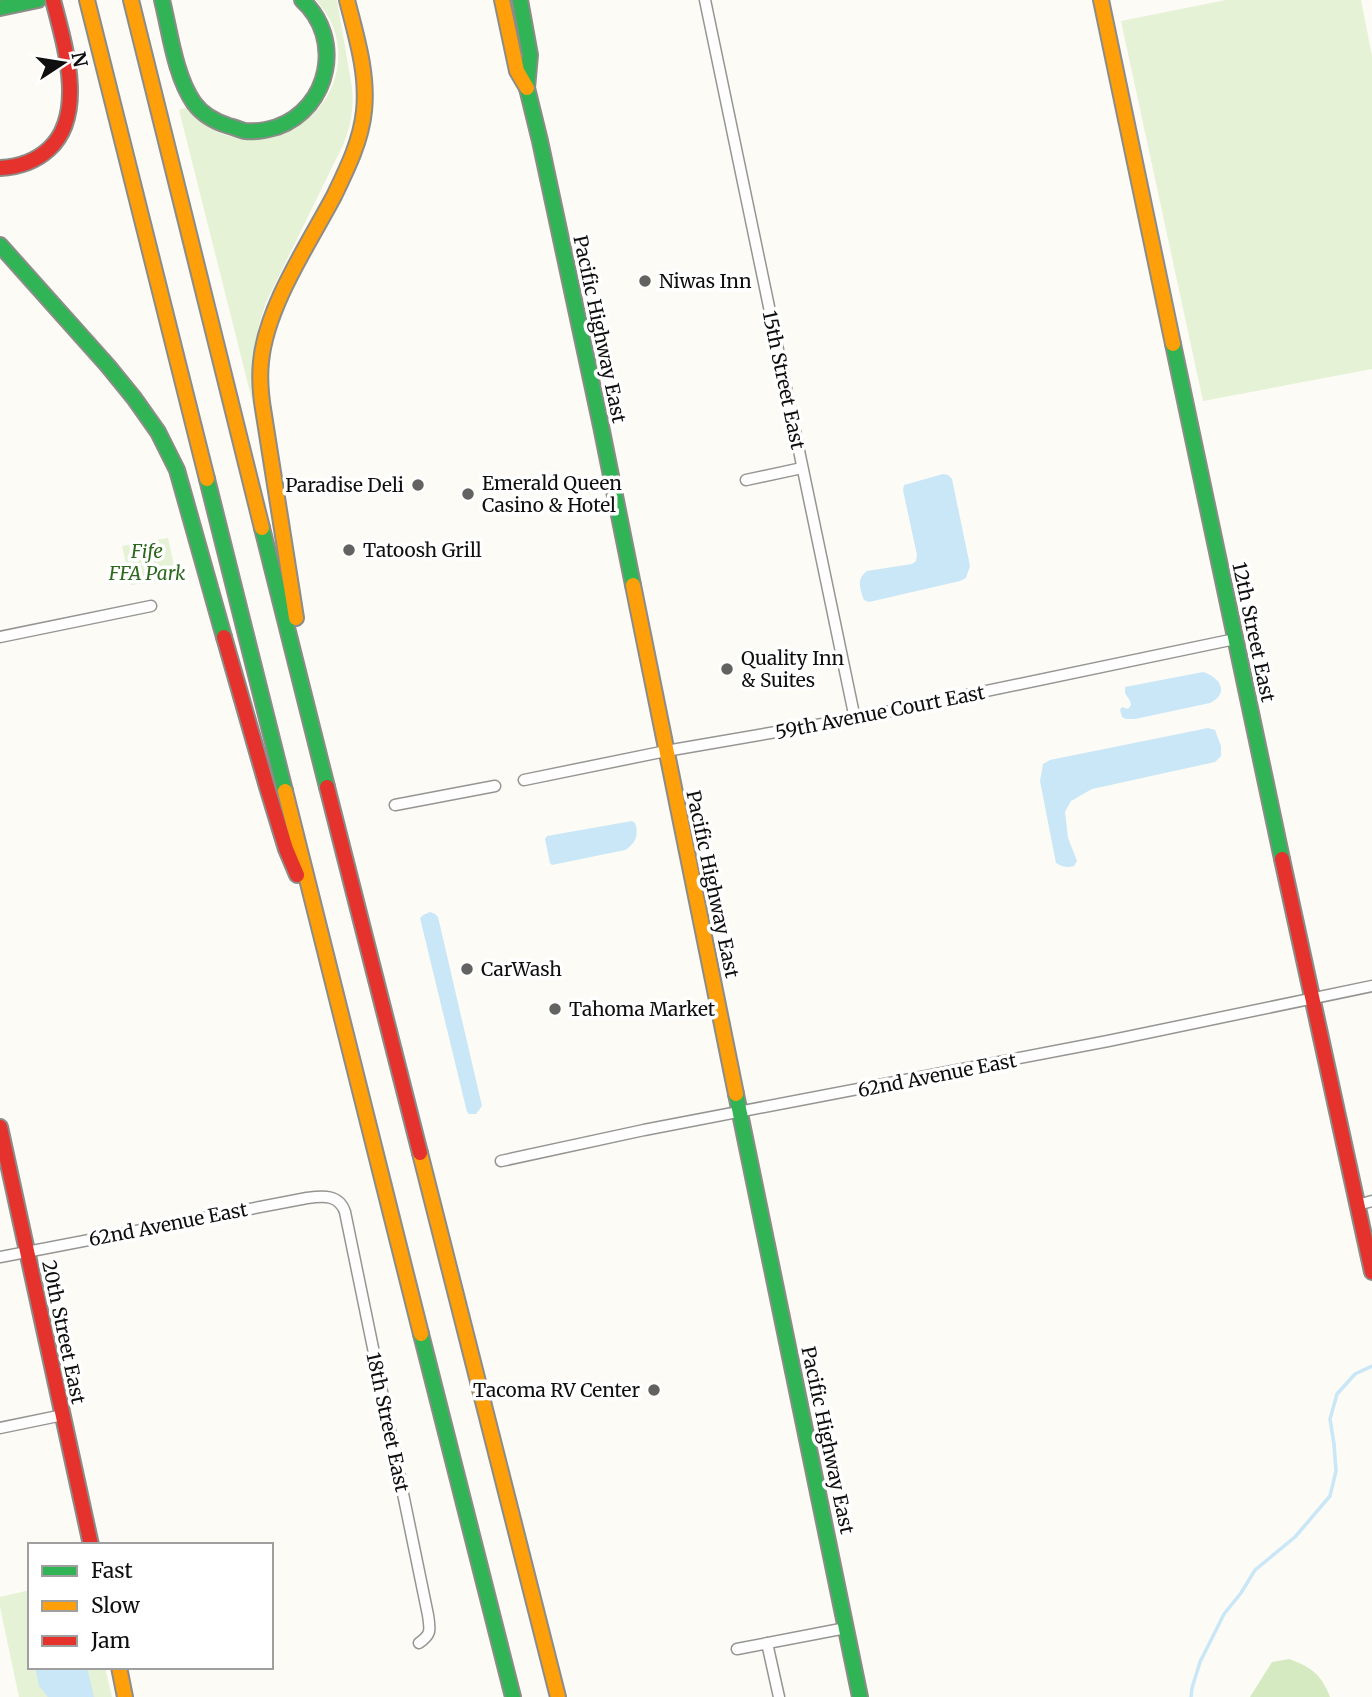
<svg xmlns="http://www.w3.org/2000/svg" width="1372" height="1697" viewBox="0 0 1372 1697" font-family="Merriweather,serif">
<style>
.green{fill:#e5f2d5}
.forest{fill:#d6eac2}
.water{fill:#cae7f7}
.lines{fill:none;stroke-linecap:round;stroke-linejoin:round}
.stream{stroke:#cae7f7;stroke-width:3.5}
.street-casing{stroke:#969593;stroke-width:13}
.fast-casing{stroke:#8c8c89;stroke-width:18}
.slow-casing{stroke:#8c8c89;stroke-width:18}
.jam-casing{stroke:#8c8c89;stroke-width:18}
.street{stroke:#fffefe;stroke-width:10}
.fast{stroke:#30b455;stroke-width:14}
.slow{stroke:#ff9f0a;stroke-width:14}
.jam{stroke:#e5322d;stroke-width:14}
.poi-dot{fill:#626260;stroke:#fff;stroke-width:2.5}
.labels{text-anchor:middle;stroke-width:7;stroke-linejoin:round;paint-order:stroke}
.poi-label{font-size:19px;fill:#0f0f0f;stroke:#fff;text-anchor:start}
.street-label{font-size:19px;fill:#0f0f0f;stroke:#fff}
.park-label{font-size:19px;font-style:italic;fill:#2d691d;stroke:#fff}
</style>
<rect width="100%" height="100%" fill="#fcfbf5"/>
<path class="green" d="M 316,0 L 337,0 L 352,88 C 354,108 351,126 343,145 L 266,302 L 259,324 L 256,344 L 255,403 L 253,404 L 179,110 L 188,107 C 195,115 203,124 212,129 C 229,139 250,141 269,138 C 320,128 354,72 331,22 C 327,14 322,7 316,0 Z
M 1226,0 L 1361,0 L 1372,56 L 1372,369 L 1203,401 L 1121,21 Z
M 168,538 L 177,579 L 131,585 L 122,546 Z
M 30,1590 L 30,1667 L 105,1667 L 112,1697 L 19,1697 L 0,1607 L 0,1597 Z"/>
<path class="forest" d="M 1289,1659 C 1311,1667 1321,1674 1330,1697 L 1250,1697 L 1272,1662 Z"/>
<path class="water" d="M 943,474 L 948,475 L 952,479 L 970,566 L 966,578 L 960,581 L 869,602 L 864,600 C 860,589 856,579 867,571 L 912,564 L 916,561 L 917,555 L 903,490 L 904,485 Z
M 1203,672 C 1220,677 1230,693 1210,703 L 1135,719 L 1126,719 L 1122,717 L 1120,710 L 1122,707 L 1128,709 L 1131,705 L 1130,701 L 1125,693 L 1125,687 Z
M 1208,728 L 1215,730 L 1221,746 L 1221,756 L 1215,762 L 1092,789 L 1071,801 L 1065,812 L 1068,838 L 1077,861 L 1074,866 C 1066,868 1063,867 1056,863 L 1040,781 L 1043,764 L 1050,760 Z
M 632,821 L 635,823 C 639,835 636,843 625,850 L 552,865 L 550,863 L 545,839 L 547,836 Z
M 430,912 L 435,914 L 438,917 L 482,1106 L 476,1114 L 469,1114 L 467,1112 L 420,918 L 423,915 Z
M 35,1667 L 87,1667 L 94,1697 L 48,1697 L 39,1686 Z"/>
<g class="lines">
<path class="stream" d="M 1191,1697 L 1192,1688 L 1200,1662 L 1224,1614 L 1241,1593 L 1255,1570 L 1295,1537 L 1330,1496 L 1336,1471 L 1334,1444 L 1330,1419 L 1337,1394 L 1355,1374 L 1372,1366"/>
<g class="street-casing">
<path id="street" d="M 705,0 L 855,719
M 746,480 L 802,468
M 0,637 L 151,606
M 524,780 L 666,751 L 857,718 L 1235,639
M 395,805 L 495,786
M 501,1161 L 644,1130 L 1108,1041 L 1372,986
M 1357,1205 L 1372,1201
M 0,1257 L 307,1198 C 323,1196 339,1194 345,1212 L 428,1615 C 430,1630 432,1634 419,1643
M 0,1428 L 63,1415
M 767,1643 L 779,1697
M 737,1649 L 846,1628"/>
</g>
<g class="fast-casing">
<path id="fast" d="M 162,0 C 170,32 175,76 194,103 C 202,114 216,122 229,126 C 234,127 240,130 245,131 C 255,132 267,130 277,127 C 330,108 344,38 302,0
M 520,0 L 530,55 L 527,88 L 540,141 L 601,426 L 633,585
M 0,8 L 38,0
M 0,245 L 108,366 L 134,398 L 158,432 L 177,470 L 224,637
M 1173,344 L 1282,859
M 207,479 L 285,791
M 262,528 L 327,787
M 736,1094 L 860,1697
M 421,1334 L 513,1697"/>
</g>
<g class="slow-casing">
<path id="slow" d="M 87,0 L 207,479
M 131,0 L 262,528
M 502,0 L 517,71 L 527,88
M 1101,0 L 1173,344
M 633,585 L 736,1094
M 296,618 L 264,415 C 261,398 259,380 261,362 C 266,307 308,245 334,196 C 347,169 361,141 364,111 C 368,73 356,36 347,0
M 285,791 L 421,1334
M 420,1153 L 558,1697
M 119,1667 L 125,1697"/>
</g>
<g class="jam-casing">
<path id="jam" d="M 0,168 C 19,167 35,162 49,149 C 87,114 64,43 53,0
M 224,637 L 267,787 L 286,849 L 297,875
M 327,787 L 420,1153
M 1282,859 L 1372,1272
M 0,1127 L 91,1545"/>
</g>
<use href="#street" class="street"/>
<use href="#fast" class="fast"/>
<use href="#slow" class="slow"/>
<use href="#jam" class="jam"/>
</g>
<g class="poi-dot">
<circle cx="645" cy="281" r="7"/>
<circle cx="418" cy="485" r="7"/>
<circle cx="468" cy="494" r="7"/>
<circle cx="349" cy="550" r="7"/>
<circle cx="727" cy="669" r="7"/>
<circle cx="467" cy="969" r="7"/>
<circle cx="555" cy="1009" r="7"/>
<circle cx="654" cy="1390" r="7"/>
</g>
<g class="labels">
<g class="poi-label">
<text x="659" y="288">Niwas Inn</text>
<text x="482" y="490">Emerald Queen<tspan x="482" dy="22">Casino &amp; Hotel</tspan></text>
<text x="404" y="492" text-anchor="end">Paradise Deli</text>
<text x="363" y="557">Tatoosh Grill</text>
<text x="741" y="665">Quality Inn<tspan x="741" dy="22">&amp; Suites</tspan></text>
<text x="481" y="976">CarWash</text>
<text x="569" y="1016">Tahoma Market</text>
<text x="640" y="1397" text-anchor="end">Tacoma RV Center</text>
</g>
<g class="street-label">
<text transform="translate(600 329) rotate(78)" y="7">Pacific Highway East</text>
<text transform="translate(784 380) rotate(78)" y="7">15th Street East</text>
<text transform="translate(1254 632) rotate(78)" y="7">12th Street East</text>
<text transform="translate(880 712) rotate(-11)" y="7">59th Avenue Court East</text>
<text transform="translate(713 884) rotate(78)" y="7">Pacific Highway East</text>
<text transform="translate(937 1075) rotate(-11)" y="7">62nd Avenue East</text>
<text transform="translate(168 1224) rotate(-11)" y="7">62nd Avenue East</text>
<text transform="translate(64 1332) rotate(78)" y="7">20th Street East</text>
<text transform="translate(388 1422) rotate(78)" y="7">18th Street East</text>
<text transform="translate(828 1440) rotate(78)" y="7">Pacific Highway East</text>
</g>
<g class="park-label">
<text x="147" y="558">Fife<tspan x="147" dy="22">FFA Park</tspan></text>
</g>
</g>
<rect x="28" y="1543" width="245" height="126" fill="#ffffff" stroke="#9f9f9f" stroke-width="2"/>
<rect x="42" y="1566" width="35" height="10" fill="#30b455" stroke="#9f9f9f" stroke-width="2"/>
<text x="91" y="1578" font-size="21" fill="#0f0f0f">Fast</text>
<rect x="42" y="1601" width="35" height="10" fill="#ff9f0a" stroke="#9f9f9f" stroke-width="2"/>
<text x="91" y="1613" font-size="21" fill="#0f0f0f">Slow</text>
<rect x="42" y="1636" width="35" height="10" fill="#e5322d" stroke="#9f9f9f" stroke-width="2"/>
<text x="91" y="1648" font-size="21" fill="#0f0f0f">Jam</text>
<g transform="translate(63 63) rotate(78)" stroke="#ffffff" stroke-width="5" paint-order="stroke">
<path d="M0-5L12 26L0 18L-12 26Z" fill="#0f0f0f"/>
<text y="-10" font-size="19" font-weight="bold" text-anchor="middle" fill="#0f0f0f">N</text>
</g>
</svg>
